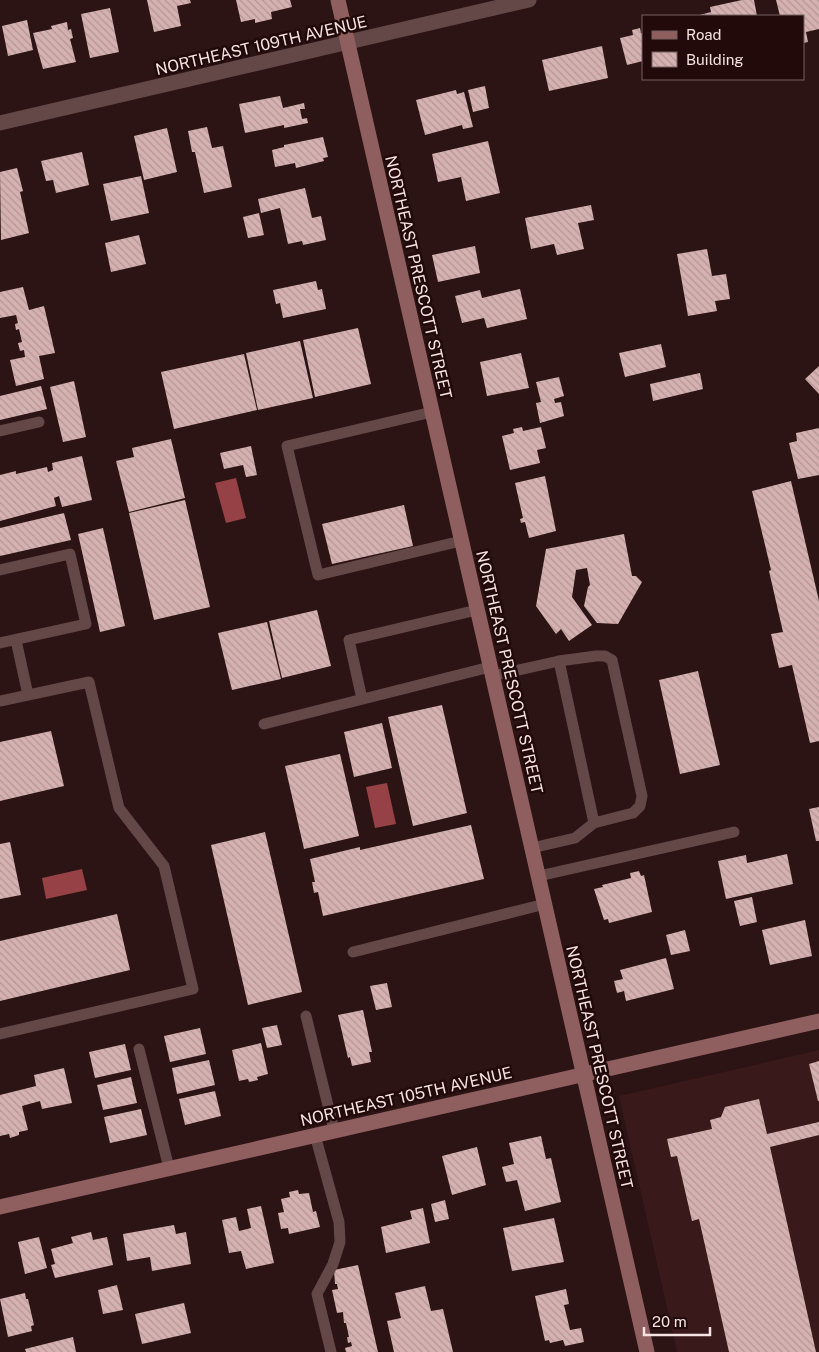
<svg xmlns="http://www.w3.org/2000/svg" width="819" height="1352" viewBox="0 0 819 1352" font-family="'Public Sans',sans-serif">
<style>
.built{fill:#39191a}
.water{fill:#964145}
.building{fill:url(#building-back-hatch)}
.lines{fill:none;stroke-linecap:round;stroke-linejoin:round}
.lane{stroke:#644747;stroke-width:11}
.street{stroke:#644747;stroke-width:15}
.secondary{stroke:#8f5e5e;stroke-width:15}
.labels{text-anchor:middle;stroke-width:5;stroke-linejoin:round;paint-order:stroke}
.street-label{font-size:16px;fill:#f5e2e1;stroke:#220a0b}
</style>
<defs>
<pattern id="building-back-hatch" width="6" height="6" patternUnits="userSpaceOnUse" patternTransform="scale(1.25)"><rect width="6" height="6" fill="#d5b2b1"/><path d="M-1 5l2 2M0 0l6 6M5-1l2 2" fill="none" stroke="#b29696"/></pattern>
</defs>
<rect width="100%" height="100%" fill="#2c1314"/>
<path class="built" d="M 819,1050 L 819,1352 L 677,1352 L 619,1096 Z"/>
<path class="water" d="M 236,478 L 246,518 L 226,523 L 215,483 Z
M 387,783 L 396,824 L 375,828 L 366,787 Z
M 82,869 L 87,890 L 46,899 L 42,878 Z"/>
<path class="building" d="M 147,0 L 190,0 L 191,3 L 177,6 L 181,26 L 154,32 Z
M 236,0 L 290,0 L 292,7 L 271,12 L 272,19 L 255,23 L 255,19 L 241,22 Z
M 742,0 L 754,0 L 757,16 L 696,16 L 711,12 L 710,7 Z
M 776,0 L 819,0 L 819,29 L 806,32 L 808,42 L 803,43 L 803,16 L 780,16 Z
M 110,8 L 119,52 L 90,58 L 81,14 Z
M 27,20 L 33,50 L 8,56 L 2,26 Z
M 67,22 L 68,30 L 71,29 L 73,38 L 70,39 L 76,62 L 43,69 L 33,33 L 52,29 L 51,26 Z
M 640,28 L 641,33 L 643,33 L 643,61 L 627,65 L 620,38 L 633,35 L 632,30 Z
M 602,46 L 608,78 L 549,91 L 542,60 Z
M 485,86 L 489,108 L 473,112 L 468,90 Z
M 456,90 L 457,94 L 464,92 L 473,127 L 463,129 L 462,125 L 425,135 L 416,100 Z
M 280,96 L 283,108 L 304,103 L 305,109 L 300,109 L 302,119 L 307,118 L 308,123 L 284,128 L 284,125 L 245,133 L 239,104 Z
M 207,127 L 212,148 L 223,146 L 232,187 L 204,193 L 195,152 L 192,152 L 188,131 Z
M 167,128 L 177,172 L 144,180 L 134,136 Z
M 323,137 L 328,157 L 323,158 L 324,161 L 296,168 L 295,163 L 275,167 L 272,150 L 284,147 L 284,145 Z
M 488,141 L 500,193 L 466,201 L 461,177 L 438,182 L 432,154 Z
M 82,152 L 89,185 L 56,193 L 53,180 L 46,181 L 41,161 Z
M 17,168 L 23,191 L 20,192 L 29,233 L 1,240 L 0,172 Z
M 141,176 L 149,213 L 111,221 L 103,184 Z
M 305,188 L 312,218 L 321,216 L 326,240 L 303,245 L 302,241 L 288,244 L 280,208 L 261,213 L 258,199 Z
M 591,205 L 594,220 L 578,223 L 584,249 L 557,255 L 554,244 L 531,249 L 525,218 Z
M 259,213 L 264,235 L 248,238 L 243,217 Z
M 139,235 L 146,264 L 111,272 L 105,243 Z
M 475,246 L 480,273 L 438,282 L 432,255 Z
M 707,249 L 712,276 L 726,274 L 730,299 L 715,301 L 717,311 L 688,316 L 677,254 Z
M 316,281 L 318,290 L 322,289 L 326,309 L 283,318 L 280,303 L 276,304 L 273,290 Z
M 23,287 L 29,310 L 44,306 L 55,353 L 39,356 L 44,379 L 16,386 L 10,360 L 25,357 L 24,350 L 20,351 L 18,343 L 22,342 L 19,329 L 16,330 L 15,324 L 18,323 L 16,315 L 0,318 L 0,292 Z
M 520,289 L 527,319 L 487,328 L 484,318 L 462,323 L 455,296 L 480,290 L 482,298 Z
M 358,328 L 371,384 L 315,397 L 303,340 Z
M 300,341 L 313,398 L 258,410 L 246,353 Z
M 661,344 L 666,367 L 625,377 L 619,353 Z
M 521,353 L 529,388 L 487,396 L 480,362 Z
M 244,354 L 257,410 L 174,429 L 161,372 Z
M 819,366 L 819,394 L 805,379 Z
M 700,373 L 703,389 L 653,401 L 650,384 Z
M 559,377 L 564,396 L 554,399 L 555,403 L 561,402 L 564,416 L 540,423 L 536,403 L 541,402 L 536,382 Z
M 74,381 L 86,437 L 63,442 L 50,387 Z
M 41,386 L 47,409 L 0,420 L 0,396 Z
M 522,427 L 523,431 L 541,427 L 546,448 L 537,450 L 540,463 L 510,470 L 502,436 L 514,433 L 513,429 Z
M 819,428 L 819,475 L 798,479 L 789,443 L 797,441 L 796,433 Z
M 171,439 L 185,498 L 129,512 L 116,461 L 134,457 L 132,448 Z
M 251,446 L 257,475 L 246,477 L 243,465 L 224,469 L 220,453 Z
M 82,456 L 92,500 L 62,507 L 59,496 L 54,498 L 56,506 L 0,521 L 0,475 L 16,471 L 16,474 L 47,467 L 48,472 L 53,470 L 52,463 Z
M 545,476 L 556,531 L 529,538 L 525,522 L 521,523 L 520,519 L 523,518 L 515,483 Z
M 791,481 L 819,601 L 819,741 L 810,743 L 792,665 L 779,668 L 771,634 L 783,632 L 769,571 L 771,570 L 752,491 Z
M 185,500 L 210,607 L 154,620 L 129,513 Z
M 404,505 L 413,546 L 332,564 L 322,524 Z
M 64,513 L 71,540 L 0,556 L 0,528 Z
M 103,528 L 125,626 L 100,632 L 78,534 Z
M 624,534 L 632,576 L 636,576 L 642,582 L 618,624 L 597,623 L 584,606 L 588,587 L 590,585 L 587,568 L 576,570 L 572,597 L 592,625 L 569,641 L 561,629 L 556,634 L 536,606 L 546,549 Z
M 317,610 L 331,666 L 282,678 L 269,621 Z
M 267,622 L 281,679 L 232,690 L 218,633 Z
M 698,671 L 720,765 L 680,774 L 659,680 Z
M 442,705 L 467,813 L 413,826 L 388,717 Z
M 382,723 L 392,768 L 354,777 L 344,732 Z
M 51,731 L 64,786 L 0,801 L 0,742 Z
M 340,754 L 359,836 L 304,849 L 285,766 Z
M 819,807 L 819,841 L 816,841 L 809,809 Z
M 471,825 L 484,879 L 323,916 L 318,892 L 314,893 L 312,882 L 315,882 L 310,859 L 360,847 L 360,850 Z
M 265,832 L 302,992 L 248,1005 L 211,845 Z
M 10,842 L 21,895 L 0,899 L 0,844 Z
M 787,854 L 793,884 L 726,899 L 718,861 L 746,855 L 747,863 Z
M 639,871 L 641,876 L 644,875 L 652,912 L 609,923 L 608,919 L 604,920 L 594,889 L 603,887 L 602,885 L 631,878 L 630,873 Z
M 752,897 L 757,922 L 740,926 L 734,901 Z
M 117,914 L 130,970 L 0,1001 L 0,941 Z
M 805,920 L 812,956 L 770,965 L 762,930 Z
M 685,930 L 690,951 L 671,955 L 666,935 Z
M 666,958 L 674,989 L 626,1001 L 624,991 L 617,993 L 614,981 L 623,979 L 620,970 Z
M 387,983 L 392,1007 L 376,1010 L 370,986 Z
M 363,1010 L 372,1052 L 369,1052 L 371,1062 L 352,1066 L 350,1057 L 348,1058 L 338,1015 Z
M 277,1025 L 282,1045 L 267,1048 L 262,1028 Z
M 200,1028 L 206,1054 L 170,1062 L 164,1036 Z
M 261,1043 L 268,1074 L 257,1077 L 258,1080 L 249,1082 L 248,1079 L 239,1081 L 232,1050 Z
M 125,1044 L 131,1070 L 95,1078 L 89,1052 Z
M 209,1060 L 215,1085 L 177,1094 L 172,1068 Z
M 819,1061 L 819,1101 L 818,1101 L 809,1064 Z
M 64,1068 L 72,1103 L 42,1109 L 40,1101 L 22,1106 L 28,1130 L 19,1132 L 19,1135 L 10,1138 L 9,1134 L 0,1136 L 0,1095 L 36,1086 L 34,1075 Z
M 131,1077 L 137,1103 L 103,1110 L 97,1085 Z
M 215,1091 L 221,1116 L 185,1125 L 179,1099 Z
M 759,1099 L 767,1134 L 819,1122 L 819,1135 L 770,1147 L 816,1352 L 729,1352 L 699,1219 L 692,1221 L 677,1156 L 671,1157 L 667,1139 L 712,1129 L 710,1120 L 721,1117 L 725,1107 Z
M 141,1109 L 147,1135 L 110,1143 L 104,1117 Z
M 541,1136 L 546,1159 L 551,1158 L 561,1202 L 525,1211 L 517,1180 L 506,1182 L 502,1167 L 514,1164 L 509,1143 Z
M 477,1147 L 486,1185 L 452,1195 L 442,1156 Z
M 298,1190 L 299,1194 L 309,1193 L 313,1212 L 316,1211 L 320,1227 L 289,1234 L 288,1228 L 281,1229 L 278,1213 L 284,1212 L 281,1199 L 290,1197 L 289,1192 Z
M 445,1200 L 449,1219 L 435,1222 L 431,1204 Z
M 261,1206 L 274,1263 L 246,1269 L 241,1251 L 229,1253 L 222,1220 L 236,1217 L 239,1231 L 251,1228 L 247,1209 Z
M 423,1208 L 430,1243 L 386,1253 L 381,1227 L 412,1219 L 410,1211 Z
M 554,1218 L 564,1262 L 512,1271 L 503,1228 Z
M 174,1225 L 176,1234 L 186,1232 L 191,1264 L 152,1271 L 150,1257 L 127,1261 L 123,1234 Z
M 91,1232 L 93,1240 L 107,1237 L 113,1265 L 55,1278 L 51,1265 L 55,1264 L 51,1249 L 73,1243 L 71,1237 Z
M 39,1237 L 47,1268 L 25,1274 L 18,1242 Z
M 358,1265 L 378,1352 L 346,1352 L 345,1348 L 352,1346 L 351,1342 L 348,1343 L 347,1337 L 349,1337 L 346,1323 L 344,1323 L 343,1312 L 337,1313 L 332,1290 L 338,1289 L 337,1284 L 335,1284 L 334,1270 Z
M 117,1285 L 123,1310 L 103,1314 L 98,1290 Z
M 425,1286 L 431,1311 L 443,1309 L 453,1352 L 394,1352 L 387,1321 L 401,1318 L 395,1293 Z
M 566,1289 L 569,1304 L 564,1305 L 570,1330 L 581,1328 L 584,1342 L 565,1346 L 563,1340 L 550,1343 L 549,1340 L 545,1341 L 535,1296 Z
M 25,1293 L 26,1299 L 28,1299 L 34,1325 L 31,1326 L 32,1331 L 8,1337 L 0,1299 Z
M 184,1303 L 191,1333 L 142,1344 L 135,1314 Z
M 73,1337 L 76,1352 L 26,1352 L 25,1349 Z"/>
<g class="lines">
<path class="lane" d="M 432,412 L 287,446 L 318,575 L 461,541
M 0,431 L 39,422
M 0,570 L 70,554 L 86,624 L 0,643
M 16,640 L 28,695
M 492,676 L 559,661 L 596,656 L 605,656 L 612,660 L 642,796 L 640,806 L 633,813 L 594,823 L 559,661
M 362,699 L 349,640 L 477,610
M 0,701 L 89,682 L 119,808 L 164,866 L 193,989 L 0,1034
M 264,724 L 490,667
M 532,848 L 575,838 L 594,823
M 539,876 L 734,832
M 353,952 L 545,904
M 306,1016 L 334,1130
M 139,1049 L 169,1168
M 315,1135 L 339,1222 L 340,1242 L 333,1264 L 317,1294 L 331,1352"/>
<path class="street" d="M 0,123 L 529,0"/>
<path class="secondary" d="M 338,0 L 647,1352
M 0,1207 L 819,1021"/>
</g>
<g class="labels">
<g class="street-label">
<text transform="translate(261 45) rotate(-13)" y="6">NORTHEAST 109TH AVENUE</text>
<text transform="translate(419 277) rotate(77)" y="6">NORTHEAST PRESCOTT STREET</text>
<text transform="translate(510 672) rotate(77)" y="6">NORTHEAST PRESCOTT STREET</text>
<text transform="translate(600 1067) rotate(77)" y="6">NORTHEAST PRESCOTT STREET</text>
<text transform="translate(406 1096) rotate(-13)" y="6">NORTHEAST 105TH AVENUE</text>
</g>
</g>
<rect x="642" y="15" width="162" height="65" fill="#220a0b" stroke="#766061"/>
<rect x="652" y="31" width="25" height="8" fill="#8f5e5e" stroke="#766061"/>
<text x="686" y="40" font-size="15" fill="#f5e2e1">Road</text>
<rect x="652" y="52" width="25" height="15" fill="url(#building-back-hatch)" stroke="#766061"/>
<text x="686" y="65" font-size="15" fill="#f5e2e1">Building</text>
<path d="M644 1327v8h66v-8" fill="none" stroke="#f5e2e1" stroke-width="2.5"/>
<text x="652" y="1327" font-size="15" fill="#f5e2e1" stroke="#220a0b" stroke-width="4" paint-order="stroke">20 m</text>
</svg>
